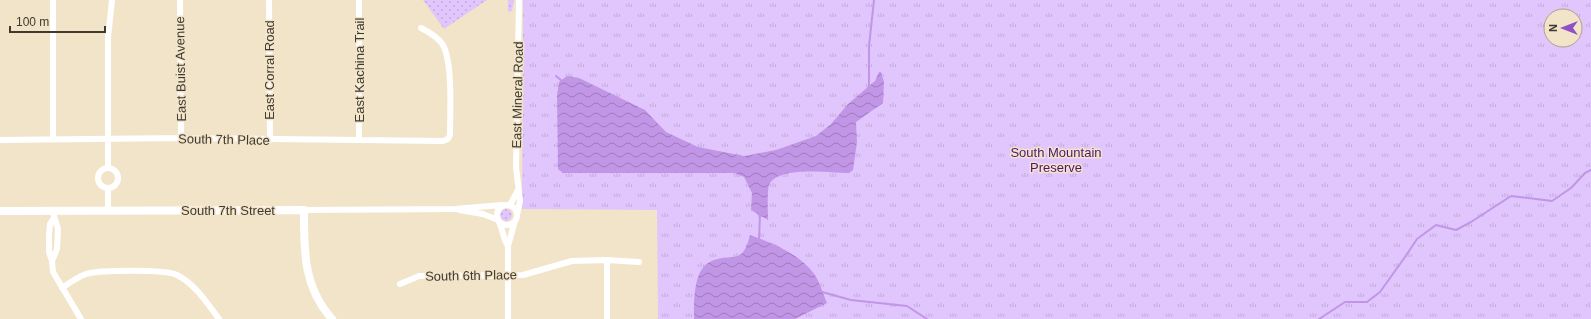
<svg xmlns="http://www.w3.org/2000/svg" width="1591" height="319" viewBox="0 0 1591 319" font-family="Arial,sans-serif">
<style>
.grass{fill:url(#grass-dots)}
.park{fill:url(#park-tufts);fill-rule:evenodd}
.water{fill:url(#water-waves)}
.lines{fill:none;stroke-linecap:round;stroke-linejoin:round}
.stream{stroke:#c196e7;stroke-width:2}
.minor{stroke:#fff;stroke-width:6}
.tertiary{stroke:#fff;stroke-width:8}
.labels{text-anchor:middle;stroke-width:3;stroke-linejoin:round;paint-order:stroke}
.street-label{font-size:13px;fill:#3f392f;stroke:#f2e4c9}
.park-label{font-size:13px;fill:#4e1473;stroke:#f2e4c9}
</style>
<defs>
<pattern id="grass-dots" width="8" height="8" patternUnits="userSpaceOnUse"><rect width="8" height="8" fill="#e1c5fd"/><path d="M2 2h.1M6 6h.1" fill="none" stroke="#c2aad9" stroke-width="1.8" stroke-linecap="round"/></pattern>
<pattern id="park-tufts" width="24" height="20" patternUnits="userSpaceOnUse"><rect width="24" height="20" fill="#e1c5fd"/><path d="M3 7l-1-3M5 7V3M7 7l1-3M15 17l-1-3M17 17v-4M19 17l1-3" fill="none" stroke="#c2aad9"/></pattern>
<pattern id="water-waves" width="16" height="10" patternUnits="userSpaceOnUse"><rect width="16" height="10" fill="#c196e7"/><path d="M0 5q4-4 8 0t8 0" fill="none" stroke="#9e7bbc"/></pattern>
</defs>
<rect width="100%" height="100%" fill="#f2e4c9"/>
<path class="grass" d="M 423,0 L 487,0 L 444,29 Z
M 508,0 L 514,0 L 512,11 L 508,12 Z
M500 215a6 6 0 1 1 12 0a6 6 0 1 1-12 0Z"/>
<path class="park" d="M 523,0 L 1591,0 L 1591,319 L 658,319 L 657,210 L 522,209 ZM 1551,16 L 1575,16 L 1575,40 L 1551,40 Z"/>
<path class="water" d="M 879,72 L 881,72 L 884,82 L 883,103 L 856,122 L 857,142 L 853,170 L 849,173 C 829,173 778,165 769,185 C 767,190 768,213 768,220 L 751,210 L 752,193 L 744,177 L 734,173 L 563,173 L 558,169 L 557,95 L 559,82 L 567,76 L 579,78 L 645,110 L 666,132 L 698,147 L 744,156 L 776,150 L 816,136 L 831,124 L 848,104 L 875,81 Z
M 750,235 C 773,243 800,254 815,275 C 820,283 823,294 827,303 L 795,319 L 694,319 C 694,304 693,272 708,263 C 730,250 742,269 750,235 Z"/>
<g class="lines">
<path class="stream" d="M 556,76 L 562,81
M 868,88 L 869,86 L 869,46 L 874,0
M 759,241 L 760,214
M 822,292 L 851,300 L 907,306 L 927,319
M 1319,319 L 1345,302 L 1367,302 L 1380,292 L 1405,257 L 1417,239 L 1436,225 L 1456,230 L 1471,222 L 1511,196 L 1552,201 L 1571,188 L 1585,173 L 1591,170"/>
<path class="minor" d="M 53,0 L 53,139
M 180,0 L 181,138
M 269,0 L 270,140
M 359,0 L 359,140
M 0,140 L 181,138 L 443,141 L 448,139 L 450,135 C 450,112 453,64 443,45 C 438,37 429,32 421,28
M98 178a10 10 0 1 1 20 0a10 10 0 1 1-20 0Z
M 108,168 L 108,38 L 112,0
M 108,188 L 108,211
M497 215a10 10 0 1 1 20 0a10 10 0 1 1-20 0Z
M 510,205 L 518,190
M 304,210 L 455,209 L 502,205
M 459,210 L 483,214 L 498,220
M 517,215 L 520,201 L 516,167 L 519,0
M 54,218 L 50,224 L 49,235 L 49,252 L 52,261 L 53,272 L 81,319
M 499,222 C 503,230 503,239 508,246
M 607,260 L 607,319
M 52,261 L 57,249 L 58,229 L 54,216
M 400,284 L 419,276 L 523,275 L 572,261 L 607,260 L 639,262
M 62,288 C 69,283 78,277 86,274 C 99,270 165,269 177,275 C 195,284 207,303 219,319
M 508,319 L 508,246 L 515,221"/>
<path class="tertiary" d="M 0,211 L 304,210 C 304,250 303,287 332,319"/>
</g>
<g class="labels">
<g class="street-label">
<text transform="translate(180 69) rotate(-91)" y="5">East Buist Avenue</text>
<text transform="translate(269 70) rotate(-90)" y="5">East Corral Road</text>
<text transform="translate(359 70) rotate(-90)" y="5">East Kachina Trail</text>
<text transform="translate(517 95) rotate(-89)" y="5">East Mineral Road</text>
<text transform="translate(224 139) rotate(1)" y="5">South 7th Place</text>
<text x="228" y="215">South 7th Street</text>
<text transform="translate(471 275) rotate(-1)" y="5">South 6th Place</text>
</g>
<g class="park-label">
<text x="1056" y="157">South Mountain<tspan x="1056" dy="15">Preserve</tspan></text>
</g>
</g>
<g transform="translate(1563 28) rotate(270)"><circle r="19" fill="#f2e4c9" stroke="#aaa08b"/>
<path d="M0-3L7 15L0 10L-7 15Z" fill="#9250c4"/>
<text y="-6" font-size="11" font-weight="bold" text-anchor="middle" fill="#3f392f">N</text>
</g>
<path d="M10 26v6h95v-6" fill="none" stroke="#3f392f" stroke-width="2"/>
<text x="16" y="26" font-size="12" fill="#3f392f" stroke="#f2e4c9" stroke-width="3" paint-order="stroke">100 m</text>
</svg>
